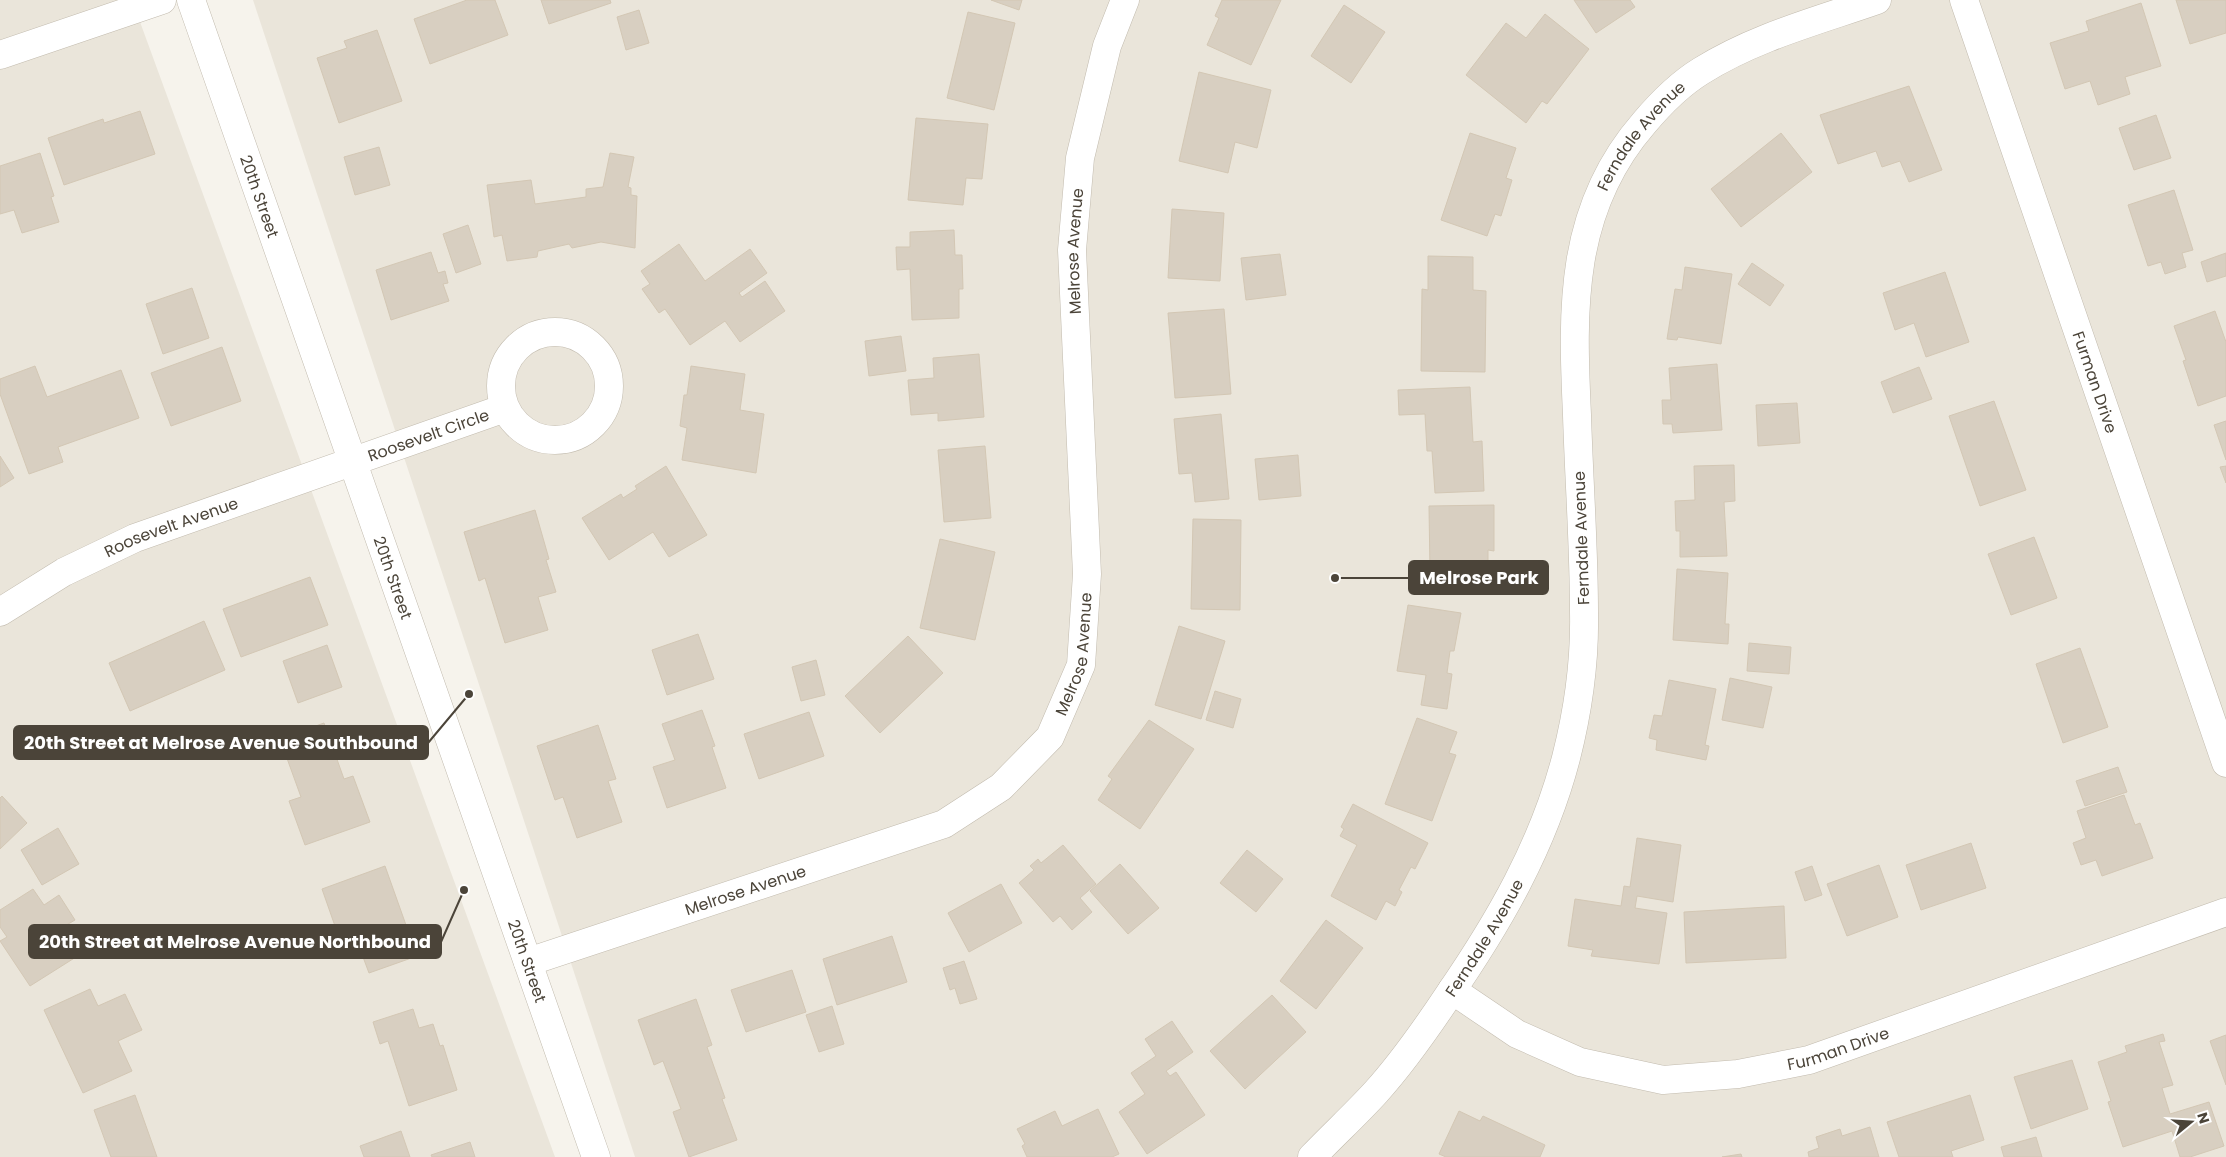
<svg xmlns="http://www.w3.org/2000/svg" width="2226" height="1157" viewBox="0 0 2226 1157" font-family="Poppins,sans-serif">
<style>
.residential{fill:#eae5da}
.building{fill:#d8cfc1;stroke:#d3c7b4}
.lines{fill:none;stroke-linecap:round;stroke-linejoin:round}
.minor-casing{stroke:#c2bbae;stroke-width:29}
.tertiary-casing{stroke:#c2bbae;stroke-width:29}
.minor{stroke:#fff;stroke-width:28}
.tertiary{stroke:#fff;stroke-width:28}
.labels{text-anchor:middle;stroke-width:4.5;stroke-linejoin:round;paint-order:stroke}
.street-label{font-size:16px;fill:#4b4439;stroke:#fff}
.leader{fill:none;stroke:#4b4439;stroke-width:2}
.callout-dot{fill:#4b4439;stroke:#fff;stroke-width:2}
.callout{fill:#4b4439;stroke:#4b4439;stroke-width:2}
.callout-label{font-size:18px;text-anchor:middle;font-weight:bold;fill:#fff}
</style>
<rect width="100%" height="100%" fill="#f6f3ec"/>
<path class="residential" d="M 0,0 L 132,0 L 555,1157 L 0,1157 Z
M 253,0 L 2226,0 L 2226,1157 L 635,1157 Z"/>
<path class="building" d="M 467,0 L 495,0 L 508,35 L 430,64 L 414,19 Z
M 541,0 L 610,0 L 611,3 L 549,24 Z
M 991,0 L 1022,0 L 1019,10 Z
M 1222,0 L 1281,0 L 1251,65 L 1207,45 L 1219,18 L 1215,16 Z
M 1574,0 L 1630,0 L 1635,7 L 1596,33 Z
M 2176,0 L 2226,0 L 2226,33 L 2190,44 Z
M 2141,3 L 2161,66 L 2125,77 L 2130,94 L 2098,105 L 2090,81 L 2065,89 L 2050,43 L 2089,31 L 2086,21 Z
M 1344,5 L 1385,32 L 1351,83 L 1311,56 Z
M 639,10 L 649,43 L 626,50 L 617,17 Z
M 968,12 L 1015,23 L 994,110 L 947,98 Z
M 1545,14 L 1589,49 L 1547,104 L 1542,101 L 1526,123 L 1466,75 L 1506,23 L 1526,38 Z
M 377,30 L 402,101 L 339,123 L 317,58 L 347,48 L 344,41 Z
M 1199,72 L 1271,90 L 1257,148 L 1235,142 L 1228,173 L 1179,161 Z
M 1909,86 L 1942,170 L 1909,182 L 1900,161 L 1882,167 L 1876,151 L 1838,164 L 1820,115 Z
M 140,111 L 155,154 L 64,185 L 48,138 L 103,119 L 104,123 Z
M 2156,115 L 2171,158 L 2134,170 L 2119,128 Z
M 916,118 L 988,124 L 982,179 L 966,178 L 963,205 L 908,200 Z
M 1470,133 L 1516,148 L 1506,178 L 1512,180 L 1501,216 L 1495,214 L 1487,236 L 1441,220 Z
M 1781,133 L 1812,172 L 1741,227 L 1711,189 Z
M 379,147 L 390,185 L 355,195 L 344,157 Z
M 40,153 L 54,196 L 51,197 L 59,222 L 22,233 L 14,210 L 0,214 L 0,166 Z
M 610,153 L 634,157 L 628,187 L 631,188 L 631,195 L 637,196 L 635,248 L 601,242 L 572,248 L 569,244 L 538,251 L 537,257 L 507,261 L 502,235 L 494,237 L 487,185 L 531,180 L 535,204 L 586,197 L 586,189 L 603,187 Z
M 2174,190 L 2193,250 L 2182,253 L 2186,267 L 2165,274 L 2161,262 L 2148,266 L 2128,205 Z
M 1172,209 L 1224,213 L 1220,281 L 1168,278 Z
M 468,225 L 481,264 L 456,273 L 443,234 Z
M 954,230 L 955,255 L 962,255 L 963,289 L 959,289 L 959,318 L 912,320 L 910,269 L 897,270 L 896,247 L 910,247 L 910,232 Z
M 679,244 L 705,281 L 750,249 L 767,273 L 739,293 L 742,297 L 765,281 L 785,311 L 740,342 L 725,321 L 690,345 L 665,309 L 659,313 L 642,289 L 650,284 L 641,271 Z
M 431,252 L 438,273 L 445,271 L 448,283 L 443,284 L 449,301 L 391,320 L 376,270 Z
M 2226,253 L 2226,276 L 2207,282 L 2201,262 Z
M 1280,254 L 1286,295 L 1246,300 L 1241,258 Z
M 1428,256 L 1473,257 L 1473,290 L 1486,291 L 1485,372 L 1421,371 L 1422,289 L 1428,290 Z
M 1752,263 L 1784,285 L 1770,306 L 1738,284 Z
M 1685,267 L 1732,274 L 1721,344 L 1678,337 L 1677,340 L 1667,339 L 1675,289 L 1682,290 Z
M 1945,272 L 1969,342 L 1926,357 L 1914,323 L 1895,330 L 1883,293 Z
M 192,288 L 209,338 L 163,354 L 146,304 Z
M 1224,309 L 1231,394 L 1175,398 L 1168,313 Z
M 2215,311 L 2226,342 L 2226,396 L 2198,406 L 2183,361 L 2186,360 L 2174,326 Z
M 901,336 L 906,371 L 869,376 L 865,341 Z
M 222,347 L 241,401 L 171,426 L 151,373 Z
M 979,354 L 984,417 L 938,421 L 938,413 L 911,415 L 908,380 L 934,378 L 933,358 Z
M 1717,364 L 1722,430 L 1673,433 L 1672,424 L 1663,424 L 1662,400 L 1671,400 L 1669,368 Z
M 35,366 L 47,397 L 121,370 L 139,418 L 58,447 L 63,462 L 29,474 L 0,394 L 0,379 Z
M 691,366 L 745,374 L 740,410 L 764,414 L 756,473 L 682,460 L 687,428 L 680,426 L 684,395 L 687,395 Z
M 1919,367 L 1932,399 L 1893,413 L 1881,382 Z
M 1470,387 L 1473,442 L 1482,441 L 1484,491 L 1435,493 L 1432,451 L 1427,451 L 1425,414 L 1399,415 L 1398,390 Z
M 1994,401 L 2026,490 L 1980,506 L 1949,416 Z
M 1797,403 L 1800,443 L 1758,446 L 1756,405 Z
M 1221,414 L 1229,499 L 1195,502 L 1192,473 L 1179,474 L 1174,419 Z
M 2226,421 L 2226,460 L 2214,425 Z
M 985,446 L 991,518 L 944,522 L 938,450 Z
M 1298,455 L 1301,496 L 1259,500 L 1255,459 Z
M 0,456 L 14,478 L 0,487 Z
M 1734,465 L 1735,501 L 1724,502 L 1727,556 L 1680,557 L 1680,531 L 1676,531 L 1675,501 L 1695,500 L 1694,466 Z
M 666,466 L 707,535 L 669,557 L 653,532 L 609,560 L 582,518 L 621,494 L 623,498 L 637,489 L 635,486 Z
M 2226,466 L 2226,483 L 2220,467 Z
M 1494,505 L 1494,551 L 1488,550 L 1488,570 L 1430,571 L 1429,506 Z
M 535,510 L 549,559 L 546,560 L 556,592 L 538,597 L 548,630 L 505,643 L 485,578 L 479,581 L 464,532 Z
M 1193,519 L 1241,520 L 1240,610 L 1191,609 Z
M 2034,537 L 2057,598 L 2011,615 L 1988,554 Z
M 940,539 L 995,552 L 975,640 L 920,628 Z
M 1677,569 L 1728,573 L 1725,624 L 1729,624 L 1728,644 L 1673,640 Z
M 310,577 L 328,625 L 241,657 L 223,609 Z
M 1408,605 L 1461,613 L 1454,651 L 1450,651 L 1447,673 L 1452,674 L 1447,709 L 1421,705 L 1426,675 L 1397,671 Z
M 204,621 L 225,670 L 130,711 L 109,663 Z
M 1179,626 L 1225,641 L 1201,719 L 1155,705 Z
M 698,634 L 714,679 L 667,695 L 652,650 Z
M 908,636 L 943,673 L 880,733 L 845,696 Z
M 1749,643 L 1791,647 L 1789,674 L 1747,671 Z
M 327,645 L 342,687 L 298,703 L 283,661 Z
M 2080,648 L 2108,727 L 2063,743 L 2036,664 Z
M 816,660 L 825,695 L 801,701 L 792,667 Z
M 1730,678 L 1772,687 L 1763,728 L 1722,720 Z
M 1669,680 L 1716,689 L 1705,745 L 1709,746 L 1706,760 L 1656,750 L 1657,740 L 1649,738 L 1654,715 L 1662,716 Z
M 1215,691 L 1241,699 L 1233,728 L 1206,720 Z
M 702,710 L 715,746 L 712,747 L 726,788 L 667,808 L 653,767 L 675,760 L 662,724 Z
M 809,712 L 824,756 L 759,779 L 744,734 Z
M 1417,718 L 1457,732 L 1449,753 L 1456,755 L 1432,821 L 1385,804 Z
M 1149,720 L 1194,749 L 1140,829 L 1098,800 L 1112,779 L 1108,776 Z
M 324,723 L 344,779 L 353,776 L 370,822 L 305,845 L 289,801 L 301,797 L 280,739 Z
M 598,725 L 616,779 L 608,781 L 622,822 L 577,838 L 563,797 L 555,800 L 537,746 Z
M 2118,767 L 2127,792 L 2085,806 L 2076,781 Z
M 2124,795 L 2135,825 L 2140,823 L 2153,858 L 2102,876 L 2096,860 L 2081,865 L 2073,843 L 2086,838 L 2077,811 Z
M 2,796 L 27,823 L 0,849 L 0,798 Z
M 1353,804 L 1428,843 L 1415,869 L 1411,867 L 1399,890 L 1402,892 L 1395,906 L 1386,901 L 1376,920 L 1331,896 L 1357,845 L 1340,836 L 1344,829 L 1341,827 Z
M 58,828 L 79,864 L 42,885 L 21,850 Z
M 1637,838 L 1681,845 L 1673,902 L 1637,896 L 1635,908 L 1667,913 L 1659,964 L 1591,956 L 1593,950 L 1568,946 L 1575,899 L 1621,906 L 1624,886 L 1630,887 Z
M 1971,843 L 1986,888 L 1921,910 L 1906,865 Z
M 1063,845 L 1096,884 L 1080,898 L 1092,912 L 1072,930 L 1060,916 L 1053,922 L 1019,883 L 1034,870 L 1030,866 L 1038,859 L 1041,863 Z
M 1247,850 L 1283,879 L 1256,912 L 1220,883 Z
M 1120,864 L 1159,908 L 1128,934 L 1090,891 Z
M 1879,865 L 1898,917 L 1847,936 L 1827,884 Z
M 385,866 L 417,956 L 369,973 L 357,941 L 342,946 L 322,889 Z
M 1812,866 L 1822,895 L 1805,901 L 1795,872 Z
M 1001,884 L 1022,923 L 969,952 L 948,913 Z
M 33,889 L 44,905 L 59,895 L 75,920 L 58,930 L 76,957 L 30,986 L 0,941 L 7,937 L 0,927 L 0,910 Z
M 1784,906 L 1786,958 L 1686,963 L 1684,912 Z
M 1326,920 L 1363,948 L 1316,1009 L 1280,981 Z
M 892,936 L 907,982 L 837,1005 L 823,959 Z
M 964,961 L 977,999 L 960,1004 L 955,988 L 950,990 L 943,968 Z
M 792,970 L 806,1012 L 746,1032 L 731,990 Z
M 90,989 L 98,1006 L 125,994 L 142,1030 L 118,1041 L 132,1071 L 83,1093 L 44,1010 Z
M 1272,995 L 1306,1032 L 1245,1089 L 1210,1051 Z
M 696,999 L 712,1045 L 707,1047 L 725,1098 L 722,1099 L 737,1140 L 689,1157 L 673,1112 L 681,1109 L 663,1061 L 654,1065 L 638,1020 Z
M 832,1006 L 844,1044 L 819,1052 L 806,1015 Z
M 413,1009 L 419,1028 L 433,1024 L 440,1046 L 443,1045 L 457,1090 L 409,1106 L 388,1041 L 380,1044 L 373,1022 Z
M 1172,1021 L 1193,1052 L 1166,1071 L 1170,1076 L 1176,1072 L 1205,1115 L 1147,1154 L 1119,1112 L 1145,1094 L 1131,1073 L 1156,1056 L 1145,1039 Z
M 2163,1034 L 2165,1041 L 2159,1042 L 2173,1085 L 2162,1088 L 2170,1114 L 2209,1102 L 2224,1146 L 2190,1157 L 2180,1157 L 2172,1131 L 2123,1147 L 2108,1102 L 2111,1101 L 2098,1062 L 2127,1052 L 2125,1046 Z
M 2226,1035 L 2226,1085 L 2210,1041 Z
M 2072,1060 L 2088,1109 L 2031,1129 L 2014,1077 Z
M 135,1095 L 157,1157 L 111,1157 L 94,1110 Z
M 1970,1095 L 1984,1140 L 1951,1151 L 1953,1157 L 1899,1157 L 1887,1122 Z
M 1098,1109 L 1119,1154 L 1112,1157 L 1027,1157 L 1022,1146 L 1025,1144 L 1017,1129 L 1055,1111 L 1062,1126 Z
M 1459,1111 L 1480,1121 L 1483,1116 L 1545,1145 L 1540,1157 L 1446,1157 L 1439,1154 Z
M 1870,1127 L 1879,1157 L 1809,1157 L 1808,1152 L 1819,1148 L 1816,1137 L 1840,1129 L 1842,1136 Z
M 401,1131 L 410,1157 L 364,1157 L 360,1146 Z
M 2036,1137 L 2042,1157 L 2004,1157 L 2001,1147 Z
M 470,1142 L 475,1157 L 432,1157 L 431,1155 Z
M 1741,1154 L 1742,1157 L 1722,1157 Z"/>
<g class="lines">
<g class="minor-casing">
<g id="minor">
<path id="s1" d="M 1964,0 L 2226,763"/>
<path d="M 0,55 L 162,0"/>
<circle cx="555" cy="386" r="54"/>
<path id="s2" d="M 0,612 L 64,572 L 135,538 L 505,408"/>
<path id="s3" d="M 528,962 L 944,824 L 1001,787 L 1050,737 L 1081,665 L 1087,574 L 1072,250 L 1080,158 L 1107,46 L 1125,0"/>
<path id="s4" d="M 1452,990 L 1517,1034 L 1580,1062 L 1663,1080 L 1738,1074 L 1809,1060 L 2226,912"/>
<path id="s5" d="M 1312,1157 C 1333,1135 1356,1114 1376,1092 C 1403,1062 1426,1029 1448,996 C 1499,922 1543,846 1566,758 C 1578,711 1585,660 1584,612 C 1584,547 1579,481 1577,415 C 1572,308 1569,209 1644,123 C 1660,104 1680,84 1701,71 C 1755,37 1817,21 1877,0"/>
</g>
</g>
<g class="tertiary-casing">
<g id="tertiary">
<path id="s6" d="M 191,0 L 596,1157"/>
</g>
</g>
<use href="#minor" class="minor"/>
<use href="#tertiary" class="tertiary"/>
</g>
<g class="labels">
<g class="street-label">
<text dy="6" stroke="none"><textPath href="#s5" startOffset="1119">Ferndale Avenue</textPath></text>
<text dy="6" stroke="none"><textPath href="#s6" startOffset="208">20th Street</textPath></text>
<text dy="6" stroke="none"><textPath href="#s3" startOffset="1069">Melrose Avenue</textPath></text>
<text dy="6" stroke="none"><textPath href="#s1" startOffset="404">Furman Drive</textPath></text>
<text dy="6" stroke="none"><textPath href="#s2" startOffset="465">Roosevelt Circle</textPath></text>
<text dy="6" stroke="none"><textPath href="#s2" startOffset="192">Roosevelt Avenue</textPath></text>
<text transform="translate(1581 538) rotate(-92)" y="6">Ferndale Avenue</text>
<text dy="6" stroke="none"><textPath href="#s6" startOffset="612">20th Street</textPath></text>
<text dy="6" stroke="none"><textPath href="#s3" startOffset="664">Melrose Avenue</textPath></text>
<text dy="6" stroke="none"><textPath href="#s3" startOffset="229">Melrose Avenue</textPath></text>
<text dy="6" stroke="none"><textPath href="#s5" startOffset="280">Ferndale Avenue</textPath></text>
<text dy="6" stroke="none"><textPath href="#s6" startOffset="1018">20th Street</textPath></text>
<text dy="6" stroke="none"><textPath href="#s4" startOffset="411">Furman Drive</textPath></text>
</g>
</g>
<path class="leader" d="M1335 578L1409 578M469 694L428 743M464 890L441 942"/>
<g class="callout-dot">
<circle cx="1335" cy="578" r="5"/>
<circle cx="469" cy="694" r="5"/>
<circle cx="464" cy="890" r="5"/>
</g>
<g class="callout">
<rect x="1409" y="561" width="139" height="33" rx="5"/>
<rect x="14" y="726" width="414" height="33" rx="5"/>
<rect x="29" y="925" width="412" height="33" rx="5"/>
</g>
<g class="callout-label">
<text x="1479" y="584">Melrose Park</text>
<text x="221" y="749">20th Street at Melrose Avenue Southbound</text>
<text x="235" y="948">20th Street at Melrose Avenue Northbound</text>
</g>
<g transform="translate(2191 1122) rotate(72)" stroke="#ffffff" stroke-width="4" paint-order="stroke">
<path d="M0-4L9 19L0 12L-9 19Z" fill="#4b4439"/>
<text y="-8" font-size="14" font-weight="bold" text-anchor="middle" fill="#4b4439">N</text>
</g>
</svg>
